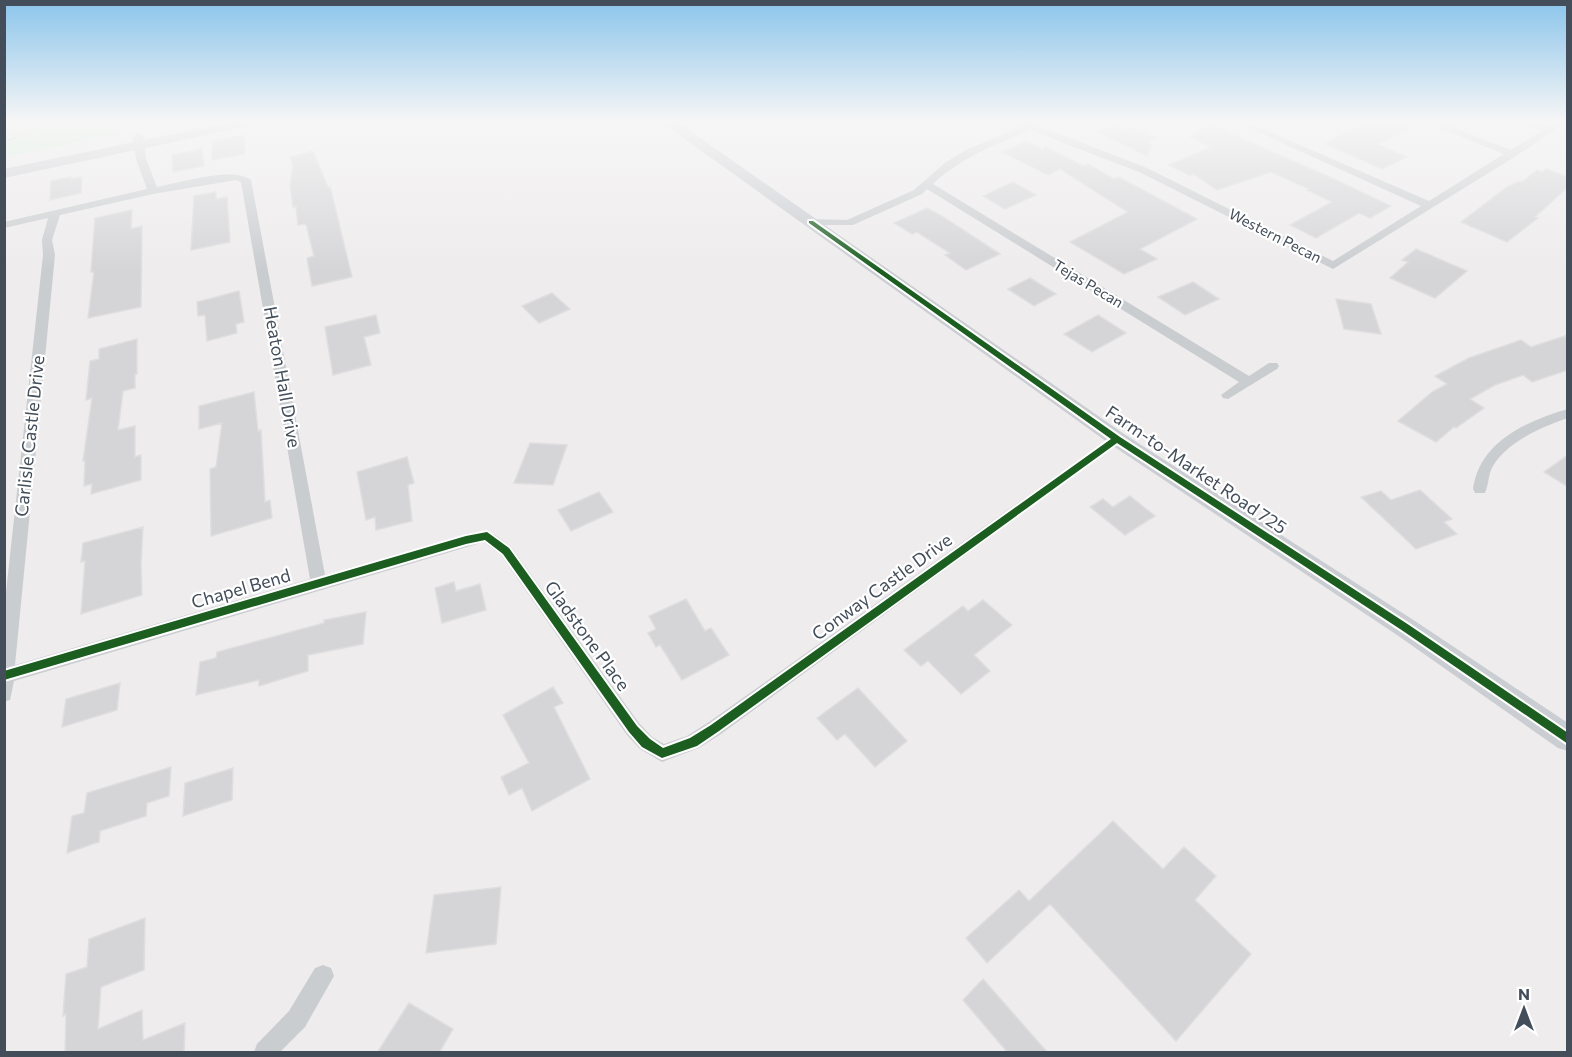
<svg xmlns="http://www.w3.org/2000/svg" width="1572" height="1057" viewBox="0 0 1572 1057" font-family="Commissioner,sans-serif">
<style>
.green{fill:#ceefdb}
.building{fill:#d5d4d7;stroke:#dfdedf;stroke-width:1.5}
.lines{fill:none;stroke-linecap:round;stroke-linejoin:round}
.path{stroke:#b6c3c0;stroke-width:2;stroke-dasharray:3 2;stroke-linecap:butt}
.lane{stroke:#cacdd0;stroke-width:5}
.street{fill:#cacdd0;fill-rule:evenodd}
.secondary{fill:#cacdd2;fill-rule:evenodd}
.cycleway-casing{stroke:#fff;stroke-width:4}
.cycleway{fill:#1b5e20;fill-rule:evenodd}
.labels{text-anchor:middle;stroke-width:4.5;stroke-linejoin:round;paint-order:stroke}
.far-street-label{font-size:15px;fill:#434e5a;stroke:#fff}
.street-label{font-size:18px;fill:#434e5a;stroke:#fff}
</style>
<rect width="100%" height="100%" fill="#eeecec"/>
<path class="green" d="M 5,122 L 179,122 L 5,157 Z"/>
<path class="building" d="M 1365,122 L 1423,122 L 1378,144 L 1407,157 L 1382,169 L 1325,144 Z
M 1116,125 L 1127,131 L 1134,128 L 1156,138 L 1148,142 L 1152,145 L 1147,156 L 1096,131 Z
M 1211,125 L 1332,178 L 1391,206 L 1370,218 L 1359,213 L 1316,238 L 1290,225 L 1332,202 L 1307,190 L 1309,189 L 1271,172 L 1217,190 L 1193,174 L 1190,176 L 1169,165 L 1211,147 L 1189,137 Z
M 245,135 L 245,154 L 212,160 L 212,141 Z
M 1026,141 L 1043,149 L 1045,146 L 1083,166 L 1088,164 L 1114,179 L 1119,177 L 1197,219 L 1140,249 L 1157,259 L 1124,274 L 1070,242 L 1128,212 L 1060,169 L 1048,175 L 1002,152 Z
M 202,149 L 204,166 L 173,172 L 172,155 Z
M 313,151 L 328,187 L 330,186 L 352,277 L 312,286 L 307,258 L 314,256 L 306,224 L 298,225 L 296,206 L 293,207 L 290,185 L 293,165 L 290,157 Z
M 1546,169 L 1568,177 L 1568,187 L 1535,217 L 1538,218 L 1507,242 L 1461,222 L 1507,187 L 1520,181 L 1522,182 L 1537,170 L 1542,172 Z
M 71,177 L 71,179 L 82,177 L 81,193 L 50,200 L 51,181 Z
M 1013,182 L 1036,195 L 1005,209 L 983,196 Z
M 216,192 L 216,199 L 227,197 L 230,242 L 191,250 L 194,196 Z
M 927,208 L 945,218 L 1000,254 L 966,270 L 945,255 L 950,253 L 917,232 L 912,234 L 894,223 Z
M 132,210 L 131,229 L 142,226 L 141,307 L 88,318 L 94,272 L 91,272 L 95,218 Z
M 1416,249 L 1467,271 L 1435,298 L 1390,278 L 1408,262 L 1402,260 Z
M 1030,278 L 1056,294 L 1034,306 L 1008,289 Z
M 1193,282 L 1219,299 L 1185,315 L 1158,297 Z
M 239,291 L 244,322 L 236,324 L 237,333 L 207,341 L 205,315 L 198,316 L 197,302 Z
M 552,293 L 570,309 L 539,323 L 522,306 Z
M 1336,299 L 1371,304 L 1381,334 L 1344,329 Z
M 376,315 L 380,333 L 364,337 L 371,365 L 333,375 L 325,327 Z
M 1098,315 L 1126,333 L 1092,352 L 1064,334 Z
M 1568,335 L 1568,370 L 1532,382 L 1523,375 L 1495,385 L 1470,399 L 1484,408 L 1456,428 L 1454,427 L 1436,442 L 1398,421 L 1432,392 L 1447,384 L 1435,376 L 1469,358 L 1521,340 L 1531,347 Z
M 137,339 L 137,374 L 135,374 L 135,388 L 123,391 L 118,430 L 135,426 L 135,457 L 141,455 L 141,480 L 91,494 L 92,484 L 84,486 L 85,461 L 83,461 L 92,398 L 86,400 L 90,361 L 99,359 L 99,349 Z
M 254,392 L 258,431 L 261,430 L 265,502 L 270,500 L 272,518 L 211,536 L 210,469 L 216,467 L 222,423 L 199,429 L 199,406 Z
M 530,443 L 567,445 L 553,485 L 514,483 Z
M 1568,455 L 1568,487 L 1544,472 Z
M 407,457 L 414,483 L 408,485 L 412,521 L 376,530 L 375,517 L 366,520 L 357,472 Z
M 1420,490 L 1452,519 L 1444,522 L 1457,534 L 1416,549 L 1361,497 L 1381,491 L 1391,500 Z
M 599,492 L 613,512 L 571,531 L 558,510 Z
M 1130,496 L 1155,516 L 1125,535 L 1090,507 L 1103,499 L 1113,507 Z
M 143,527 L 141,564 L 142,595 L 81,614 L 85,561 L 81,562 L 83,543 Z
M 454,582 L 456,591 L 480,584 L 486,610 L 442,623 L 435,588 Z
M 686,599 L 705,631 L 711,628 L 729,655 L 682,680 L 660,645 L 656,647 L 648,633 L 656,629 L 649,616 Z
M 983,600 L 1012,625 L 974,655 L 990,671 L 961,694 L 928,661 L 921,666 L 904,650 L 963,606 L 968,611 Z
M 366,612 L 363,644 L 308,655 L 308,671 L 259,686 L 259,680 L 196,695 L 200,662 L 216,658 L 217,652 L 324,623 L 324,620 Z
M 120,683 L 117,710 L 62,727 L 66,699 Z
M 553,687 L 563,703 L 554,707 L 590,779 L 532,811 L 522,788 L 509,795 L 501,777 L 529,763 L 503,715 Z
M 858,688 L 907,741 L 875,767 L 845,734 L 837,740 L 817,718 Z
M 171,767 L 169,796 L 147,803 L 146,816 L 100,831 L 99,842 L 67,853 L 72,816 L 84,813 L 87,793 Z
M 233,768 L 232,800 L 183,816 L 185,783 Z
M 1113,821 L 1163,869 L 1184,847 L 1216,876 L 1195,900 L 1251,954 L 1176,1041 L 1050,904 L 987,963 L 966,938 L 1019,890 L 1029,901 Z
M 501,887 L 496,944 L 426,953 L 434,895 Z
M 145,918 L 144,970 L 101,987 L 98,1029 L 142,1010 L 143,1040 L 185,1023 L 184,1053 L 65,1053 L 66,1014 L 63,1016 L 66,974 L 87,967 L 89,939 Z
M 983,979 L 1048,1053 L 1008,1053 L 963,1000 Z
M 409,1003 L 453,1029 L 439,1053 L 377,1053 Z"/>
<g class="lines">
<path class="path" d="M 4,142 L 53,122"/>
<path class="lane" d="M 1525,122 L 1550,130"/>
<path class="street" d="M 1015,122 L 1039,122 L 1039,126 L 1147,168 L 1333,261 L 1421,206 L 1236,122 L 1247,122 L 1429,201 L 1504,154 L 1429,124 L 1428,122 L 1439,122 L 1511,150 L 1556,122 L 1567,122 L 1516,156 L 1333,269 L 1139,172 L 1030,130 C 995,145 962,157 933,184 L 1249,376 L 1269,363 L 1277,363 L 1279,366 L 1277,369 L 1228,399 L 1223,398 L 1221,395 L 1239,382 L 927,189 L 922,194 L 853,225 L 811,225 L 806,222 L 811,219 L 847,220 L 914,190 L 946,162 L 968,149 L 1022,126 Z
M 138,133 L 143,136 L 146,159 L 157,187 C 179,183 233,166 251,180 L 325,575 L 466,534 C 491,529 492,532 511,547 L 639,723 L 652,737 L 664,744 L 687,736 L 709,722 L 1112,436 L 1122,436 L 1124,439 L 721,734 L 699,748 L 662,762 L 640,749 L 627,735 L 501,555 L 484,542 L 14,681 L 10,700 L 4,702 L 4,610 L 43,255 L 42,240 L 48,218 L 4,228 L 4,222 L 147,189 L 136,159 L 133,136 ZM 236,180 L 241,182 L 310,579 L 15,665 L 55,255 L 52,240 L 60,215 L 153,194 Z
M 1568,409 L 1568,418 C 1542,427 1508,441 1493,466 C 1488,474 1489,484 1485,493 L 1475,493 L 1473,489 C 1479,442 1526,421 1568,409 Z
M 323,965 L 331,968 L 334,976 L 305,1027 L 280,1052 L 254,1052 L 257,1044 L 289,1011 L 315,968 Z"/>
<path class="secondary" d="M 231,122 L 256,122 L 249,126 L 4,178 L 4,169 Z
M 661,122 L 677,122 L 1124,434 L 1415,621 L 1568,723 L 1568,751 L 1558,748 L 1397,635 L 1110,444 Z"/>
<g class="cycleway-casing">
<path id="cycleway" d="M 809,221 L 813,221 L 1120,437 L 1409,625 L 1568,733 L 1568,744 L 1403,631 L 1117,443 L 719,731 L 697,746 L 662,758 L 642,747 L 629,732 L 503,554 L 485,540 L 466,544 L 4,680 L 4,671 L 466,536 L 487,532 L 509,548 L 637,726 L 650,739 L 663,748 L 690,738 L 711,725 L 1111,439 L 809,223 Z"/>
</g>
<use href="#cycleway" class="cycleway"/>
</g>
<linearGradient id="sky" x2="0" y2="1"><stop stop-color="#8bc5eb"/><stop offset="0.45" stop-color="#f7f6f6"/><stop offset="1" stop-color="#f7f6f6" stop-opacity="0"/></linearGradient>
<rect width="1572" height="270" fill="url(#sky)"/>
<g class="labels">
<g class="far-street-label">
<text transform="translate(1275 236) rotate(27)" y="5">Western Pecan</text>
<text transform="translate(1088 284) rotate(31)" y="5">Tejas Pecan</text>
</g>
<g class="street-label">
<text transform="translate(282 377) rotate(80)" y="6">Heaton Hall Drive</text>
<text transform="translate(30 436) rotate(-84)" y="6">Carlisle Castle Drive</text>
<text transform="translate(1196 470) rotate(34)" y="6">Farm-to-Market Road 725</text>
<text transform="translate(882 587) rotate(-36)" y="6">Conway Castle Drive</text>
<text transform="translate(241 589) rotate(-16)" y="6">Chapel Bend</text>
<text transform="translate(587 636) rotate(54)" y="6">Gladstone Place</text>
</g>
</g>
<rect width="1572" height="1057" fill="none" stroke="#434e5a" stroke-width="12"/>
<g transform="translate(1524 1009)" stroke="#ffffff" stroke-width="4.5" paint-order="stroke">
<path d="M0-4.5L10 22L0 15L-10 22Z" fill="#434e5a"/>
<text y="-9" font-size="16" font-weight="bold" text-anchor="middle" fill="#434e5a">N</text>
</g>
</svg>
